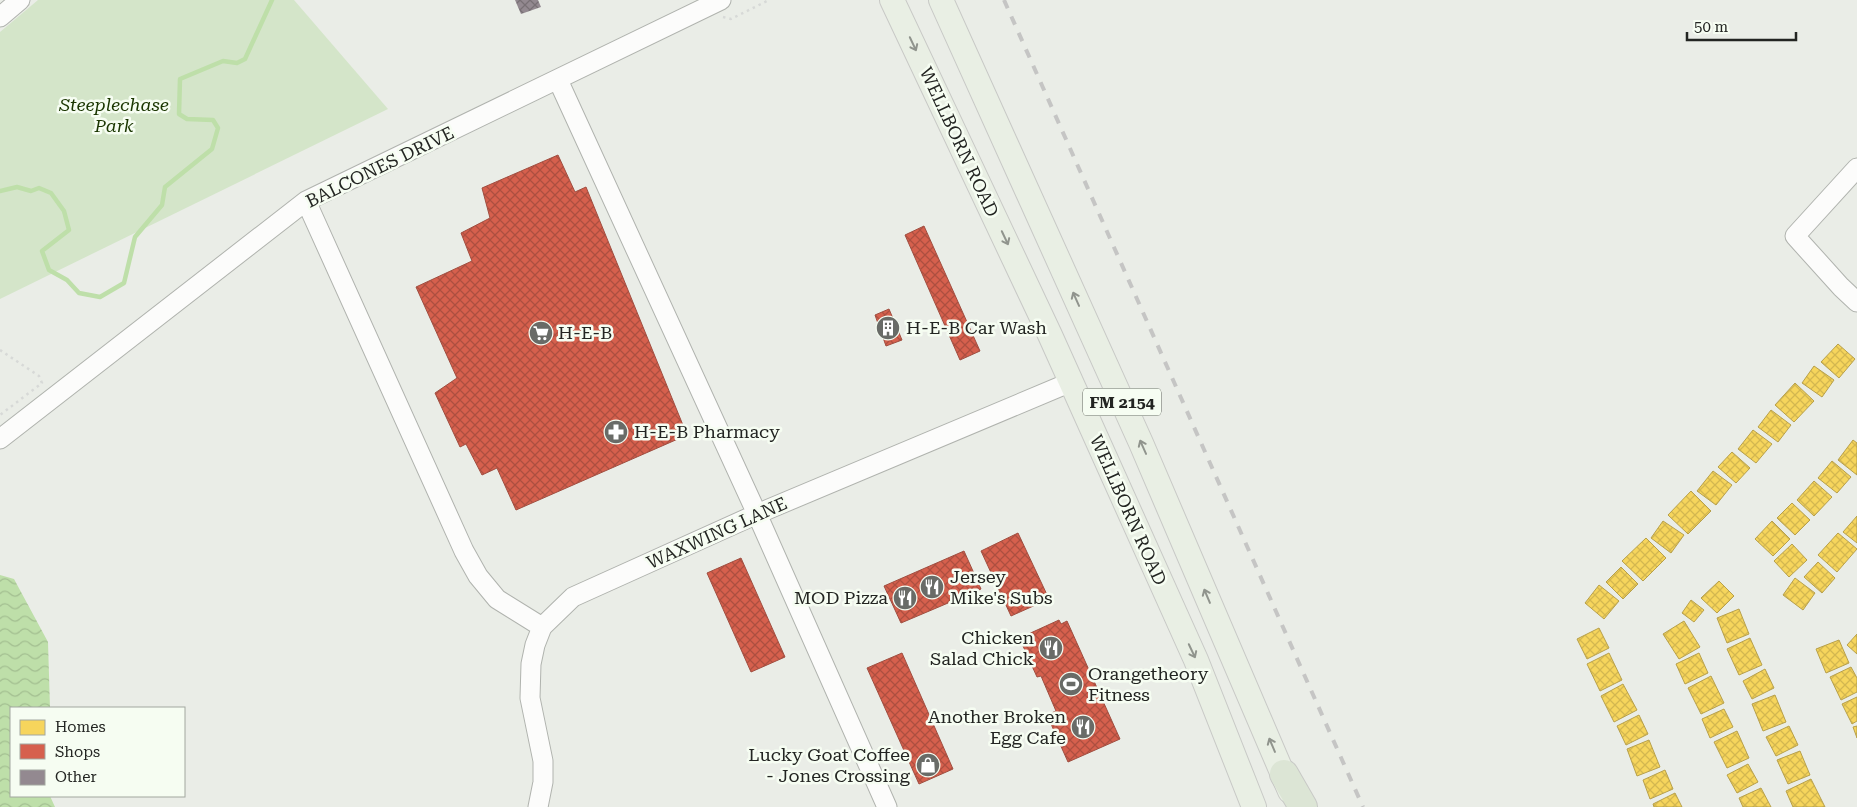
<svg xmlns="http://www.w3.org/2000/svg" width="1857" height="807" viewBox="0 0 1857 807" font-family="'Roboto Serif',serif">
<style>
.green{fill:#d4e5c9}
.water{fill:url(#water-waves)}
.homes{fill:url(#homes-cross-hatch);stroke:#b7a04b}
.shops{fill:url(#shops-cross-hatch);stroke:#a04e40}
.lines{fill:none;stroke-linecap:round;stroke-linejoin:round}
.stream{stroke:#bedfa9;stroke-width:4.5}
.building{fill:url(#building-cross-hatch)}
.minor-casing{stroke:#b0b3ae;stroke-width:21}
.major-casing{stroke:#c8c9c6;stroke-width:26}
.highway-casing{stroke:#c8c9c6;stroke-width:30}
.path{stroke:#d7d9d7;stroke-width:2.5;stroke-dasharray:2.5 4;stroke-linecap:butt}
.minor{stroke:#fcfcfb;stroke-width:19}
.major{stroke:#e9efe4;stroke-width:24}
.highway{stroke:#dce5d5;stroke-width:28}
.rail{stroke:#c5c5c4;stroke-width:4;stroke-dasharray:9 9;stroke-linecap:butt}
.oneway{stroke:#90948d}
.labels{text-anchor:middle;stroke-width:5;stroke-linejoin:round;paint-order:stroke}
.shield{fill:#f6fdf2;stroke:#626660;stroke-width:1}
.shield-label{font-size:16px;font-weight:bold;fill:#232522}
.park-label{font-size:18px;font-style:italic;fill:#1a3601;stroke:#f6fdf2}
.street-label{font-size:18px;fill:#232522;stroke:#f6fdf2}
.poi-label{font-size:18px;fill:#232522;stroke:#f6fdf2;text-anchor:start}
</style>
<defs>
<pattern id="water-waves" width="16" height="10" patternUnits="userSpaceOnUse" patternTransform="scale(1.25)"><rect width="16" height="10" fill="#bedfa9"/><path d="M0 5q4-4 8 0t8 0" fill="none" stroke="#a3bf91"/></pattern>
<pattern id="homes-cross-hatch" width="8" height="8" patternUnits="userSpaceOnUse" patternTransform="scale(1.25)"><rect width="8" height="8" fill="#f6d55c"/><path d="M0 0l8 8M0 8l8-8" fill="none" stroke="#d3b750"/></pattern>
<pattern id="shops-cross-hatch" width="8" height="8" patternUnits="userSpaceOnUse" patternTransform="scale(1.25)"><rect width="8" height="8" fill="#d6604d"/><path d="M0 0l8 8M0 8l8-8" fill="none" stroke="#ad4f40"/></pattern>
<pattern id="building-cross-hatch" width="8" height="8" patternUnits="userSpaceOnUse" patternTransform="scale(1.25)"><rect width="8" height="8" fill="#938990"/><path d="M0 0l8 8M0 8l8-8" fill="none" stroke="#787075"/></pattern>
</defs>
<rect width="100%" height="100%" fill="#eaede7"/>
<path class="green" d="M 38,0 L 294,0 L 388,109 L 0,299 L 0,32 Z"/>
<path class="water" d="M 0,575 L 14,579 L 48,642 L 50,708 L 11,708 L 11,796 L 50,796 L 55,807 L 0,807 Z"/>
<path class="homes" d="M 1838,344 L 1855,359 L 1839,378 L 1821,362 Z
M 1814,366 L 1834,380 L 1822,397 L 1802,383 Z
M 1795,383 L 1814,401 L 1794,422 L 1775,405 Z
M 1771,410 L 1791,425 L 1778,442 L 1758,427 Z
M 1753,430 L 1772,444 L 1756,463 L 1738,449 Z
M 1853,440 L 1857,443 L 1857,475 L 1838,460 Z
M 1732,452 L 1750,468 L 1736,483 L 1718,467 Z
M 1832,461 L 1851,477 L 1837,493 L 1818,478 Z
M 1713,471 L 1732,485 L 1716,505 L 1697,491 Z
M 1814,481 L 1832,497 L 1814,516 L 1797,500 Z
M 1691,491 L 1711,511 L 1688,534 L 1668,515 Z
M 1792,503 L 1810,520 L 1795,535 L 1777,518 Z
M 1857,516 L 1857,543 L 1843,532 Z
M 1663,521 L 1684,535 L 1671,553 L 1651,538 Z
M 1772,521 L 1790,539 L 1773,556 L 1755,539 Z
M 1838,533 L 1857,549 L 1837,572 L 1818,555 Z
M 1646,538 L 1666,558 L 1643,581 L 1622,561 Z
M 1792,544 L 1807,560 L 1789,577 L 1774,561 Z
M 1818,562 L 1835,578 L 1822,593 L 1804,577 Z
M 1621,567 L 1638,584 L 1623,599 L 1606,582 Z
M 1795,578 L 1815,593 L 1803,610 L 1783,595 Z
M 1719,581 L 1734,596 L 1717,613 L 1701,598 Z
M 1599,585 L 1619,601 L 1604,619 L 1585,603 Z
M 1691,600 L 1704,610 L 1694,622 L 1682,613 Z
M 1739,609 L 1749,634 L 1727,643 L 1717,618 Z
M 1684,621 L 1700,647 L 1679,659 L 1663,634 Z
M 1599,628 L 1609,648 L 1587,659 L 1577,639 Z
M 1857,634 L 1857,654 L 1847,645 Z
M 1750,638 L 1762,665 L 1739,675 L 1727,649 Z
M 1839,640 L 1849,663 L 1826,673 L 1816,649 Z
M 1609,653 L 1622,680 L 1600,691 L 1587,664 Z
M 1699,653 L 1708,673 L 1685,684 L 1676,664 Z
M 1851,667 L 1857,678 L 1857,692 L 1841,700 L 1830,677 Z
M 1765,669 L 1774,688 L 1752,699 L 1743,681 Z
M 1711,676 L 1724,703 L 1701,714 L 1688,688 Z
M 1623,684 L 1637,710 L 1614,722 L 1601,696 Z
M 1775,695 L 1786,722 L 1763,731 L 1752,704 Z
M 1857,697 L 1857,721 L 1852,724 L 1842,704 Z
M 1724,709 L 1733,727 L 1710,738 L 1702,719 Z
M 1639,715 L 1648,734 L 1626,745 L 1617,726 Z
M 1789,726 L 1798,745 L 1776,756 L 1766,737 Z
M 1857,726 L 1857,738 L 1853,727 Z
M 1737,731 L 1749,758 L 1727,768 L 1714,742 Z
M 1649,740 L 1660,767 L 1637,776 L 1627,749 Z
M 1800,751 L 1810,775 L 1788,784 L 1777,760 Z
M 1748,764 L 1758,782 L 1737,793 L 1727,775 Z
M 1665,770 L 1673,789 L 1650,799 L 1643,780 Z
M 1811,779 L 1825,807 L 1793,807 L 1786,791 Z
M 1761,788 L 1771,807 L 1743,807 L 1739,798 Z
M 1675,793 L 1682,807 L 1654,807 L 1653,804 Z"/>
<path class="shops" d="M 558,155 L 575,192 L 586,187 L 687,435 L 516,510 L 497,468 L 482,475 L 466,444 L 460,447 L 435,393 L 457,378 L 416,287 L 472,261 L 461,233 L 490,218 L 482,188 Z
M 924,226 L 980,351 L 960,360 L 905,235 Z
M 889,309 L 902,340 L 886,346 L 875,315 Z
M 1018,533 L 1049,599 L 1011,616 L 981,551 Z
M 964,551 L 981,589 L 901,623 L 884,586 Z
M 741,558 L 785,657 L 751,672 L 707,573 Z
M 1059,620 L 1061,624 L 1067,621 L 1120,739 L 1068,762 L 1047,715 L 1056,711 L 1041,676 L 1037,677 L 1023,646 L 1027,644 L 1024,636 Z
M 902,653 L 953,769 L 919,784 L 867,668 Z"/>
<g class="lines">
<path class="stream" d="M 0,191 L 17,187 L 31,191 L 39,188 L 51,193 L 64,211 L 69,230 L 42,251 L 49,270 L 67,280 L 79,293 L 100,297 L 124,283 L 135,237 L 162,205 L 165,187 L 212,149 L 218,128 L 213,120 L 187,119 L 179,114 L 180,79 L 223,61 L 237,63 L 245,59 L 272,0"/>
</g>
<path class="building" d="M 515,0 L 538,0 L 541,7 L 521,14 Z"/>
<g class="lines">
<g class="minor-casing">
<path id="minor" d="M 0,17 L 20,0
M 558,80 L 757,514 L 887,807
M 1857,168 L 1795,236 L 1841,287 L 1857,302
M 306,201 L 464,551 L 478,576 L 497,599 L 542,627
M 0,439 L 306,201 L 721,0
M 538,807 L 543,782 L 543,761 L 530,698 L 531,664 L 535,645 L 542,627 L 573,597 L 757,514 L 1071,382"/>
</g>
<g class="major-casing">
<path id="major" d="M 892,0 L 1050,335 L 1196,660 L 1254,807
M 941,0 L 1141,443 L 1290,791"/>
</g>
<g class="highway-casing">
<path id="highway" d="M 1284,774 L 1303,807"/>
</g>
<path class="path" d="M 723,17 L 731,19 L 769,0
M 0,350 L 39,376 L 42,383 L 0,415"/>
<use href="#minor" class="minor"/>
<use href="#major" class="major"/>
<use href="#highway" class="highway"/>
<path class="rail" d="M 1004,0 L 1363,807"/>
</g>
<defs><path id="oneway-shaft" d="M-6 0H5M1.5-3L5.5 0L1.5 3" fill="none" stroke-width="1.6" stroke-linecap="round" stroke-linejoin="round" transform="scale(1.25)"/></defs>
<g class="oneway">
<use href="#oneway-shaft" transform="translate(913 44) rotate(65)"/>
<use href="#oneway-shaft" transform="translate(1005 238) rotate(65)"/>
<use href="#oneway-shaft" transform="translate(1076 299) rotate(-114)"/>
<use href="#oneway-shaft" transform="translate(1143 447) rotate(-114)"/>
<use href="#oneway-shaft" transform="translate(1207 596) rotate(-113)"/>
<use href="#oneway-shaft" transform="translate(1192 651) rotate(65)"/>
<use href="#oneway-shaft" transform="translate(1272 745) rotate(-113)"/>
</g>
<defs>
<g id="building-disc" transform="scale(1.25)"><circle r="9.5" fill="#696b67" stroke="#f6fdf2"/><path d="M-4-6H4V6H1V3H-1V6H-4ZM-2.5-4.3h1.7v1.8h-1.7ZM.8-4.3h1.7v1.8H.8ZM-2.5-1h1.7V.8h-1.7ZM.8-1h1.7V.8H.8Z" fill="#fff"/></g>
<g id="supermarket-disc" transform="scale(1.25)"><circle r="9.5" fill="#696b67" stroke="#f6fdf2"/><path d="M-6-5.5h2.5l.6 2H6L4.5 2H-2.5L-4.4-4H-6ZM-1.5 3.2a1.3 1.3 0 1 0 .1 0ZM3 3.2a1.3 1.3 0 1 0 .1 0Z" fill="#fff"/></g>
<g id="pharmacy-disc" transform="scale(1.25)"><circle r="9.5" fill="#696b67" stroke="#f6fdf2"/><path d="M-2-6h4v4h4v4h-4v4h-4v-4h-4v-4h4Z" fill="#fff"/></g>
<g id="restaurant-disc" transform="scale(1.25)"><circle r="9.5" fill="#696b67" stroke="#f6fdf2"/><path d="M-5-6h1v4h1v-4h1v4h1v-4h1v5L-1.5 .5V6h-2V.5L-5-1ZM5-6V6H3V1.5H1.5Q1.5-4 5-6Z" fill="#fff"/></g>
<g id="stadium-disc" transform="scale(1.25)"><circle r="9.5" fill="#696b67" stroke="#f6fdf2"/><path d="M0-5a6.5 5 0 1 0 0 10a6.5 5 0 1 0 0-10ZM-3.5-1.8h7v3.6h-7Z" fill="#fff"/></g>
<g id="shop-disc" transform="scale(1.25)"><circle r="9.5" fill="#696b67" stroke="#f6fdf2"/><path d="M-5-2.5h2.3a2.7 3.5 0 0 1 5.4 0H5L5.5 6h-11ZM-1.5-2.5h3a1.5 2.3 0 0 0-3 0Z" fill="#fff"/></g>
</defs>
<g fill-rule="evenodd">
<use href="#building-disc" x="888" y="328"/>
<use href="#supermarket-disc" x="541" y="333"/>
<use href="#pharmacy-disc" x="616" y="432"/>
<use href="#restaurant-disc" x="932" y="587"/>
<use href="#restaurant-disc" x="905" y="598"/>
<use href="#restaurant-disc" x="1051" y="648"/>
<use href="#stadium-disc" x="1071" y="684"/>
<use href="#restaurant-disc" x="1083" y="727"/>
<use href="#shop-disc" x="928" y="765"/>
</g>
<g class="labels">
<rect class="shield" x="1083" y="388.5" width="78" height="27" rx="4"/>
<g class="shield-label">
<text x="1122" y="408">FM 2154</text>
</g>
<g class="park-label">
<text x="114" y="111">Steeplechase<tspan x="114" dy="21">Park</tspan></text>
</g>
<g class="street-label">
<text transform="translate(959 142) rotate(65)" y="6">WELLBORN ROAD</text>
<text transform="translate(380 167) rotate(-26)" y="6">BALCONES DRIVE</text>
<text transform="translate(1128 510) rotate(66)" y="6">WELLBORN ROAD</text>
<text transform="translate(717 533) rotate(-24)" y="6">WAXWING LANE</text>
</g>
<g class="poi-label">
<text x="906" y="334">H-E-B Car Wash</text>
<text x="558" y="339">H-E-B</text>
<text x="634" y="438">H-E-B Pharmacy</text>
<text x="950" y="583">Jersey<tspan x="950" dy="21">Mike's Subs</tspan></text>
<text x="888" y="604" text-anchor="end">MOD Pizza</text>
<text x="1034" y="644" text-anchor="end">Chicken<tspan x="1034" dy="21">Salad Chick</tspan></text>
<text x="1088" y="680">Orangetheory<tspan x="1088" dy="21">Fitness</tspan></text>
<text x="1066" y="723" text-anchor="end">Another Broken<tspan x="1066" dy="21">Egg Cafe</tspan></text>
<text x="910" y="761" text-anchor="end">Lucky Goat Coffee<tspan x="910" dy="21">- Jones Crossing</tspan></text>
</g>
</g>
<rect x="10" y="707" width="175" height="90" fill="#f6fdf2" stroke="#a2a79f"/>
<rect x="20" y="720" width="25" height="15" fill="#f6d55c" stroke="#a2a79f"/>
<text x="55" y="732" font-size="15" fill="#232522">Homes</text>
<rect x="20" y="744" width="25" height="15" fill="#d6604d" stroke="#a2a79f"/>
<text x="55" y="757" font-size="15" fill="#232522">Shops</text>
<rect x="20" y="770" width="25" height="15" fill="#938990" stroke="#a2a79f"/>
<text x="55" y="782" font-size="15" fill="#232522">Other</text>
<path d="M1687 32v8h109v-8" fill="none" stroke="#232522" stroke-width="2.5"/>
<text x="1694" y="32" font-size="15" fill="#232522" stroke="#f6fdf2" stroke-width="4" paint-order="stroke">50 m</text>
</svg>
